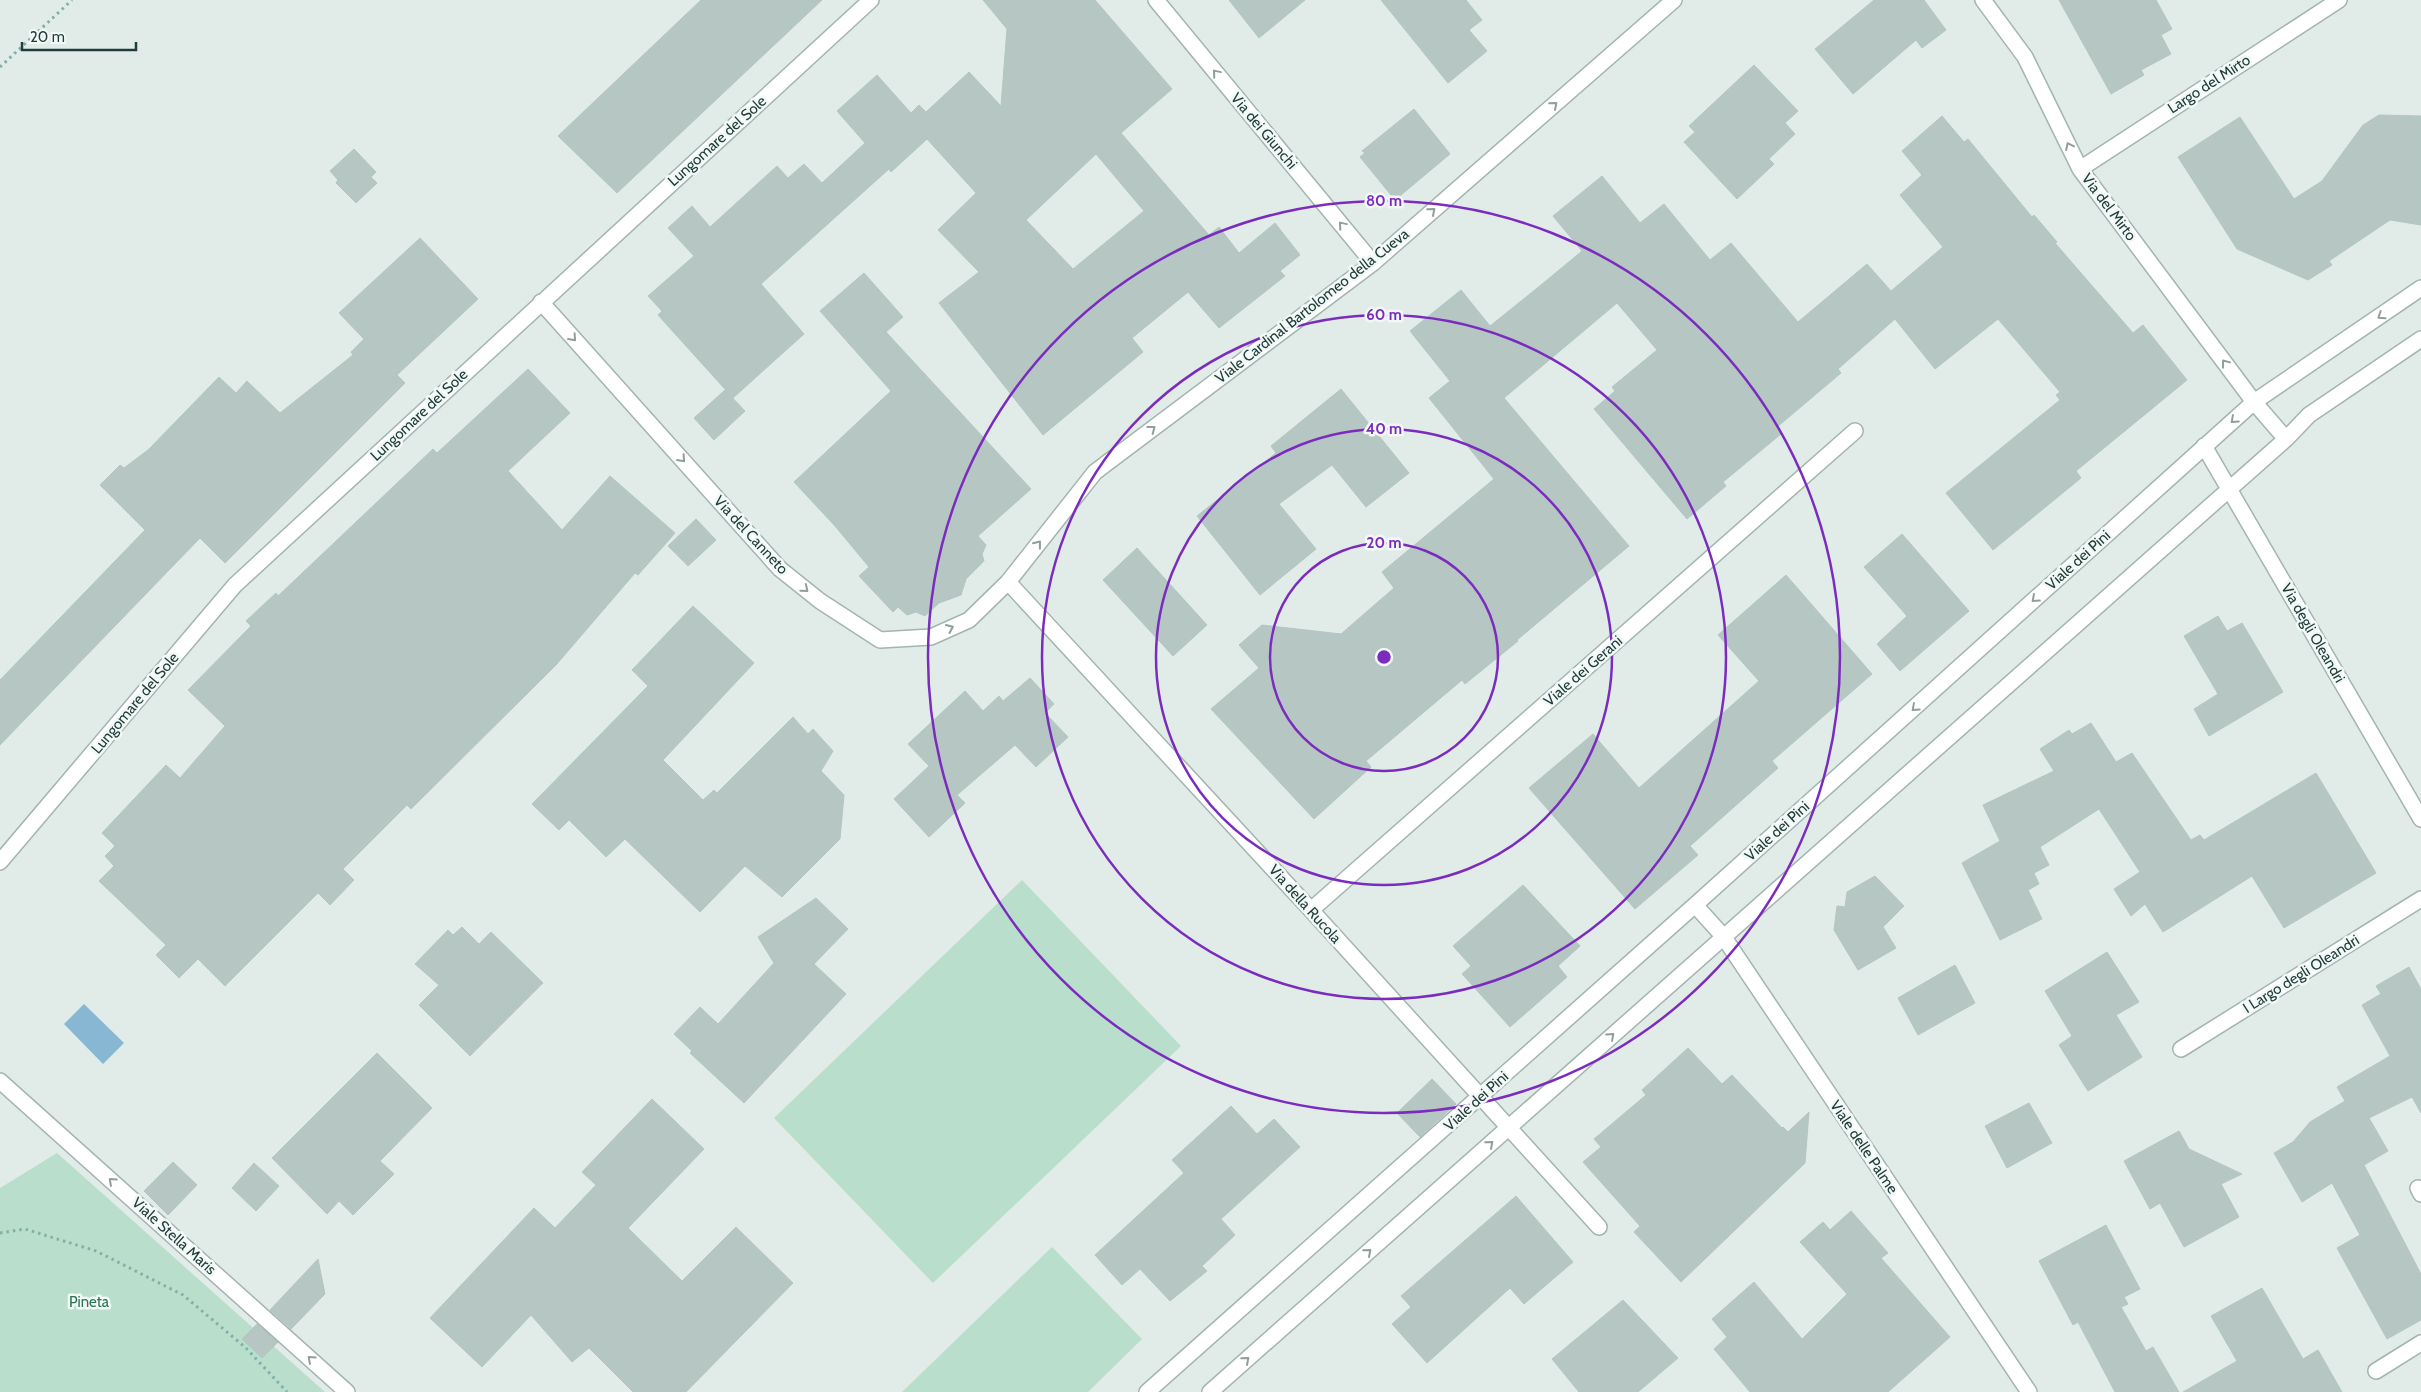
<svg xmlns="http://www.w3.org/2000/svg" width="2421" height="1392" viewBox="0 0 2421 1392" font-family="Cabin,sans-serif">
<style>
.green{fill:#b9decb}
.water{fill:#87b7d2}
.building{fill:#b6c7c3;stroke:#b3c6c2;fill-rule:evenodd}
.lines{fill:none;stroke-linecap:round;stroke-linejoin:round}
.minor-casing{stroke:#a4b4b1;stroke-width:18}
.path{stroke:#81b0ab;stroke-width:3;stroke-dasharray:2.5 4;stroke-linecap:butt}
.minor{stroke:#fff;stroke-width:15}
.oneway{stroke:#909e9d}
.ring{fill:none;stroke:#7b2cbf;stroke-width:2.5}
.labels{text-anchor:middle;stroke-width:5;stroke-linejoin:round;paint-order:stroke}
.street-label{font-size:15px;fill:#213d3b;stroke:#f1f8f6}
.park-label{font-size:15px;fill:#2a7457;stroke:#f1f8f6}
.centre{fill:#7b2cbf;stroke:#f1f8f6;stroke-width:2.5}
.ring-label{font-size:15px;text-anchor:middle;font-weight:bold;fill:#7b2cbf;stroke:#f1f8f6;stroke-width:5;stroke-linejoin:round;paint-order:stroke}
</style>
<rect width="100%" height="100%" fill="#e1ece9"/>
<path class="green" d="M 1022,880 L 1181,1046 L 933,1283 L 774,1118 Z
M 57,1153 L 325,1392 L 0,1392 L 0,1188 Z
M 1052,1247 L 1142,1339 L 1088,1392 L 902,1392 Z"/>
<path class="water" d="M 84,1004 L 124,1043 L 103,1064 L 64,1024 Z"/>
<path class="building" d="M 701,0 L 822,0 L 617,193 L 558,136 Z
M 983,0 L 1095,0 L 1172,89 L 1121,133 L 1209,235 L 1219,227 L 1239,253 L 1275,223 L 1300,255 L 1280,271 L 1285,276 L 1219,328 L 1188,292 L 1132,338 L 1143,352 L 1043,435 L 939,303 L 979,272 L 938,230 L 976,193 L 927,139 L 891,172 L 889,169 L 761,284 L 804,334 L 733,398 L 658,315 L 662,311 L 648,296 L 694,256 L 668,228 L 692,206 L 710,227 L 777,166 L 788,178 L 804,164 L 822,183 L 865,143 L 837,111 L 877,75 L 911,113 L 919,105 L 926,112 L 969,72 L 1001,106 L 1007,29 ZM 1096,154 L 1144,211 L 1073,269 L 1026,220 Z
M 1229,0 L 1305,0 L 1259,38 Z
M 1381,0 L 1466,0 L 1482,20 L 1469,30 L 1487,51 L 1448,83 Z
M 1874,0 L 1924,0 L 1946,30 L 1922,48 L 1916,40 L 1853,94 L 1815,49 Z
M 2059,0 L 2156,0 L 2172,29 L 2161,35 L 2171,54 L 2141,70 L 2144,75 L 2111,94 Z
M 1754,65 L 1798,111 L 1785,123 L 1795,134 L 1769,159 L 1774,164 L 1737,199 L 1684,142 L 1695,132 L 1689,126 Z
M 1414,109 L 1450,154 L 1395,200 L 1360,157 L 1365,153 L 1362,151 Z
M 2379,115 L 2421,116 L 2421,225 L 2390,220 L 2329,261 L 2332,265 L 2308,280 L 2237,249 L 2178,157 L 2240,117 L 2294,199 L 2322,181 L 2363,125 Z
M 1942,116 L 1964,142 L 1968,139 L 2032,217 L 2034,215 L 2057,242 L 2055,243 L 2133,333 L 2143,325 L 2187,380 L 2076,471 L 2081,478 L 1993,550 L 1946,493 L 2060,400 L 2056,395 L 2060,392 L 1998,319 L 1935,369 L 1895,319 L 1838,369 L 1841,373 L 1776,428 L 1781,434 L 1723,482 L 1726,486 L 1687,519 L 1594,409 L 1615,391 L 1612,387 L 1657,350 L 1617,303 L 1504,398 L 1629,546 L 1517,640 L 1518,641 L 1465,684 L 1462,680 L 1366,761 L 1371,767 L 1314,819 L 1211,709 L 1259,668 L 1239,645 L 1262,625 L 1341,634 L 1394,588 L 1382,572 L 1494,479 L 1429,398 L 1450,381 L 1410,331 L 1461,290 L 1490,326 L 1541,285 L 1582,251 L 1553,216 L 1602,176 L 1640,223 L 1664,204 L 1710,260 L 1731,243 L 1798,322 L 1867,264 L 1891,291 L 1943,247 L 1900,195 L 1922,175 L 1902,151 Z
M 354,149 L 376,172 L 371,177 L 377,183 L 356,203 L 336,183 L 338,180 L 330,171 Z
M 420,238 L 478,299 L 397,375 L 405,383 L 225,563 L 200,538 L 0,745 L 0,680 L 145,530 L 100,485 L 120,465 L 124,468 L 148,450 L 219,377 L 236,393 L 247,381 L 280,413 L 353,355 L 351,352 L 364,339 L 339,313 Z
M 864,273 L 903,317 L 886,332 L 1031,489 L 978,536 L 986,545 L 982,554 L 984,561 L 966,579 L 961,595 L 939,603 L 925,616 L 916,612 L 907,615 L 898,607 L 893,612 L 859,576 L 869,567 L 835,526 L 794,482 L 891,391 L 820,311 Z
M 528,369 L 570,413 L 508,471 L 562,530 L 610,476 L 675,533 L 638,575 L 635,573 L 556,665 L 411,809 L 407,805 L 343,869 L 354,880 L 330,905 L 318,893 L 225,986 L 198,959 L 179,978 L 156,955 L 166,945 L 99,881 L 114,866 L 105,856 L 115,846 L 102,833 L 166,765 L 180,778 L 225,726 L 188,690 L 251,626 L 246,621 L 276,593 L 278,596 L 433,449 L 437,453 Z
M 1341,389 L 1409,473 L 1366,507 L 1332,465 L 1279,504 L 1316,549 L 1260,595 L 1197,516 L 1276,453 L 1271,446 Z
M 725,390 L 745,411 L 714,440 L 694,418 Z
M 696,519 L 716,540 L 688,566 L 668,546 Z
M 1902,534 L 1969,611 L 1900,671 L 1877,644 L 1907,616 L 1864,567 Z
M 1137,548 L 1207,625 L 1173,656 L 1103,580 Z
M 1786,575 L 1872,674 L 1772,761 L 1778,768 L 1690,846 L 1698,855 L 1635,909 L 1529,788 L 1593,734 L 1639,788 L 1759,681 L 1718,635 Z
M 693,606 L 754,663 L 663,760 L 703,800 L 714,790 L 717,793 L 793,717 L 808,734 L 813,729 L 833,751 L 821,771 L 844,795 L 840,839 L 782,897 L 745,866 L 700,912 L 625,839 L 606,857 L 569,820 L 559,830 L 532,804 L 648,686 L 632,670 Z
M 2218,616 L 2227,631 L 2242,623 L 2283,692 L 2209,736 L 2194,709 L 2218,694 L 2184,636 Z
M 1030,678 L 1054,704 L 1045,713 L 1068,737 L 1036,767 L 1015,745 L 957,795 L 965,803 L 929,837 L 894,799 L 929,766 L 908,744 L 965,691 L 983,711 L 999,696 L 1003,701 Z
M 2091,723 L 2116,762 L 2132,753 L 2191,840 L 2200,835 L 2204,840 L 2316,773 L 2376,873 L 2284,928 L 2252,876 L 2163,932 L 2145,904 L 2131,916 L 2114,889 L 2140,872 L 2099,809 L 2040,847 L 2049,865 L 2034,873 L 2039,884 L 2028,890 L 2042,919 L 2000,940 L 1962,863 L 2000,841 L 1983,805 L 2054,771 L 2040,749 L 2069,730 L 2072,734 Z
M 1875,876 L 1904,906 L 1883,927 L 1896,948 L 1858,970 L 1834,930 L 1837,906 L 1845,907 L 1847,892 Z
M 1523,885 L 1580,946 L 1558,966 L 1567,977 L 1510,1027 L 1462,974 L 1471,966 L 1453,946 Z
M 816,898 L 848,929 L 814,964 L 846,994 L 744,1103 L 690,1053 L 692,1051 L 674,1034 L 700,1007 L 718,1024 L 774,963 L 758,937 Z
M 462,927 L 479,944 L 491,932 L 543,983 L 470,1056 L 419,1005 L 439,985 L 415,964 L 448,930 L 453,935 Z
M 2107,952 L 2139,1002 L 2116,1015 L 2142,1057 L 2088,1091 L 2059,1045 L 2072,1036 L 2045,991 Z
M 1955,965 L 1975,1003 L 1918,1035 L 1898,998 Z
M 2409,967 L 2421,989 L 2421,1113 L 2412,1097 L 2369,1118 L 2388,1151 L 2364,1165 L 2421,1274 L 2421,1320 L 2387,1339 L 2337,1248 L 2360,1235 L 2332,1183 L 2302,1202 L 2274,1153 L 2293,1142 L 2310,1122 L 2345,1101 L 2337,1087 L 2390,1056 L 2362,1005 L 2381,994 L 2376,986 Z
M 1688,1048 L 1722,1084 L 1732,1075 L 1782,1128 L 1783,1127 L 1788,1132 L 1809,1112 L 1805,1163 L 1681,1282 L 1634,1232 L 1640,1226 L 1583,1162 L 1601,1147 L 1594,1139 L 1646,1095 L 1642,1090 Z
M 377,1053 L 432,1108 L 380,1161 L 394,1174 L 353,1215 L 339,1201 L 327,1214 L 272,1158 Z
M 1432,1079 L 1456,1104 L 1420,1137 L 1397,1113 Z
M 652,1099 L 704,1149 L 628,1228 L 682,1281 L 736,1227 L 793,1283 L 686,1392 L 633,1392 L 589,1348 L 572,1362 L 531,1315 L 482,1367 L 430,1318 L 534,1208 L 555,1228 L 596,1185 L 582,1172 Z
M 2029,1103 L 2052,1143 L 2007,1168 L 1985,1126 Z
M 1231,1106 L 1257,1134 L 1274,1119 L 1300,1147 L 1221,1219 L 1235,1235 L 1202,1266 L 1207,1271 L 1170,1301 L 1140,1269 L 1122,1285 L 1095,1255 L 1184,1173 L 1172,1160 Z
M 2179,1131 L 2189,1149 L 2242,1174 L 2221,1184 L 2239,1217 L 2184,1247 L 2160,1203 L 2150,1209 L 2124,1161 Z
M 173,1162 L 197,1185 L 168,1215 L 144,1191 Z
M 254,1163 L 279,1186 L 256,1211 L 232,1188 Z
M 1516,1196 L 1573,1262 L 1524,1304 L 1510,1288 L 1427,1363 L 1392,1324 L 1411,1307 L 1401,1296 Z
M 1851,1211 L 1888,1253 L 1881,1258 L 1950,1337 L 1888,1392 L 1750,1392 L 1714,1349 L 1727,1337 L 1712,1319 L 1754,1282 L 1802,1339 L 1847,1294 L 1800,1242 L 1823,1222 L 1830,1230 Z
M 2106,1225 L 2140,1289 L 2124,1297 L 2128,1304 L 2121,1307 L 2146,1351 L 2153,1347 L 2179,1392 L 2115,1392 L 2078,1322 L 2073,1325 L 2039,1261 Z
M 318,1259 L 325,1294 L 291,1329 L 270,1310 Z
M 2262,1288 L 2303,1359 L 2318,1350 L 2342,1392 L 2183,1392 L 2237,1361 L 2211,1316 Z
M 1623,1300 L 1678,1358 L 1638,1392 L 1579,1392 L 1552,1359 Z
M 257,1324 L 278,1342 L 262,1358 L 242,1339 Z"/>
<g class="lines">
<g class="minor-casing">
<path id="minor" d="M 1156,0 L 1373,263
M 1983,0 L 2025,57 L 2080,169 L 2254,402 L 2286,439
M 2080,169 L 2339,0
M 541,302 L 780,569 L 820,601 L 880,640 L 931,637 L 969,620 L 1008,582 L 1095,472 L 1373,263 L 1674,0
M 2204,446 L 2421,819
M 1008,582 L 1311,910 L 1599,1227
M 0,862 L 235,585 L 871,0
M 1695,905 L 1723,936 L 2029,1392
M 1311,910 L 1855,431
M 2181,1049 L 2421,899
M 0,1081 L 347,1392
M 2418,1188 L 2421,1194
M 2376,1371 L 2421,1343
M 1147,1392 L 1695,905 L 2254,402 L 2421,288
M 1210,1392 L 2286,439 L 2309,415 L 2421,339"/>
</g>
<path class="path" d="M 0,67 L 72,0
M 0,1233 L 25,1229 L 96,1251 L 183,1295 L 246,1348 L 287,1392"/>
<use href="#minor" class="minor"/>
</g>
<defs><path id="oneway-chevron" d="M-2-3.5L2.5 0L-2 3.5" fill="none" stroke-width="1.6" stroke-linecap="round" stroke-linejoin="round" transform="scale(1.25)"/></defs>
<g class="oneway">
<use href="#oneway-chevron" transform="translate(1216 73) rotate(-130)"/>
<use href="#oneway-chevron" transform="translate(1554 105) rotate(-41)"/>
<use href="#oneway-chevron" transform="translate(2069 146) rotate(-116)"/>
<use href="#oneway-chevron" transform="translate(1432 211) rotate(-41)"/>
<use href="#oneway-chevron" transform="translate(1342 225) rotate(-130)"/>
<use href="#oneway-chevron" transform="translate(2381 316) rotate(146)"/>
<use href="#oneway-chevron" transform="translate(573 338) rotate(48)"/>
<use href="#oneway-chevron" transform="translate(2225 363) rotate(-127)"/>
<use href="#oneway-chevron" transform="translate(2234 420) rotate(138)"/>
<use href="#oneway-chevron" transform="translate(1152 429) rotate(-37)"/>
<use href="#oneway-chevron" transform="translate(682 459) rotate(48)"/>
<use href="#oneway-chevron" transform="translate(1038 544) rotate(-52)"/>
<use href="#oneway-chevron" transform="translate(805 589) rotate(39)"/>
<use href="#oneway-chevron" transform="translate(2035 599) rotate(138)"/>
<use href="#oneway-chevron" transform="translate(950 628) rotate(-24)"/>
<use href="#oneway-chevron" transform="translate(1915 708) rotate(138)"/>
<use href="#oneway-chevron" transform="translate(1611 1036) rotate(-42)"/>
<use href="#oneway-chevron" transform="translate(1490 1144) rotate(-41)"/>
<use href="#oneway-chevron" transform="translate(112 1181) rotate(-138)"/>
<use href="#oneway-chevron" transform="translate(1368 1252) rotate(-41)"/>
<use href="#oneway-chevron" transform="translate(311 1359) rotate(-138)"/>
<use href="#oneway-chevron" transform="translate(1246 1360) rotate(-41)"/>
</g>
<g class="ring">
<circle cx="1384" cy="657" r="114"/>
<circle cx="1384" cy="657" r="228"/>
<circle cx="1384" cy="657" r="342"/>
<circle cx="1384" cy="657" r="456"/>
</g>
<g class="labels">
<g class="street-label">
<text transform="translate(2209 84) rotate(-33)" y="5">Largo del Mirto</text>
<text transform="translate(1264 131) rotate(50)" y="5">Via dei Giunchi</text>
<text transform="translate(717 141) rotate(-42)" y="5">Lungomare del Sole</text>
<text transform="translate(2109 207) rotate(53)" y="5">Via del Mirto</text>
<text transform="translate(1312 306) rotate(-38)" y="5">Viale Cardinal Bartolomeo della Cueva</text>
<text transform="translate(419 415) rotate(-43)" y="5">Lungomare del Sole</text>
<text transform="translate(751 535) rotate(47)" y="5">Via del Canneto</text>
<text transform="translate(2078 560) rotate(-42)" y="5">Viale dei Pini</text>
<text transform="translate(2313 633) rotate(60)" y="5">Via degli Oleandri</text>
<text transform="translate(1583 671) rotate(-41)" y="5">Viale dei Gerani</text>
<text transform="translate(135 703) rotate(-50)" y="5">Lungomare del Sole</text>
<text transform="translate(1777 831) rotate(-42)" y="5">Viale dei Pini</text>
<text transform="translate(1305 904) rotate(48)" y="5">Via della Rucola</text>
<text transform="translate(2301 974) rotate(-32)" y="5">I Largo degli Oleandri</text>
<text transform="translate(1476 1101) rotate(-42)" y="5">Viale dei Pini</text>
<text transform="translate(1864 1147) rotate(56)" y="5">Viale delle Palme</text>
<text transform="translate(174 1236) rotate(42)" y="5">Viale Stella Maris</text>
</g>
<g class="park-label">
<text x="89" y="1307">Pineta</text>
</g>
</g>
<circle cx="1384" cy="657" r="8" class="centre"/>
<g class="ring-label">
<text x="1384" y="206">80 m</text>
<text x="1384" y="320">60 m</text>
<text x="1384" y="434">40 m</text>
<text x="1384" y="548">20 m</text>
</g>
<path d="M22 42v8h114v-8" fill="none" stroke="#213d3b" stroke-width="2.5"/>
<text x="30" y="42" font-size="15" fill="#213d3b" stroke="#f1f8f6" stroke-width="4" paint-order="stroke">20 m</text>
</svg>
